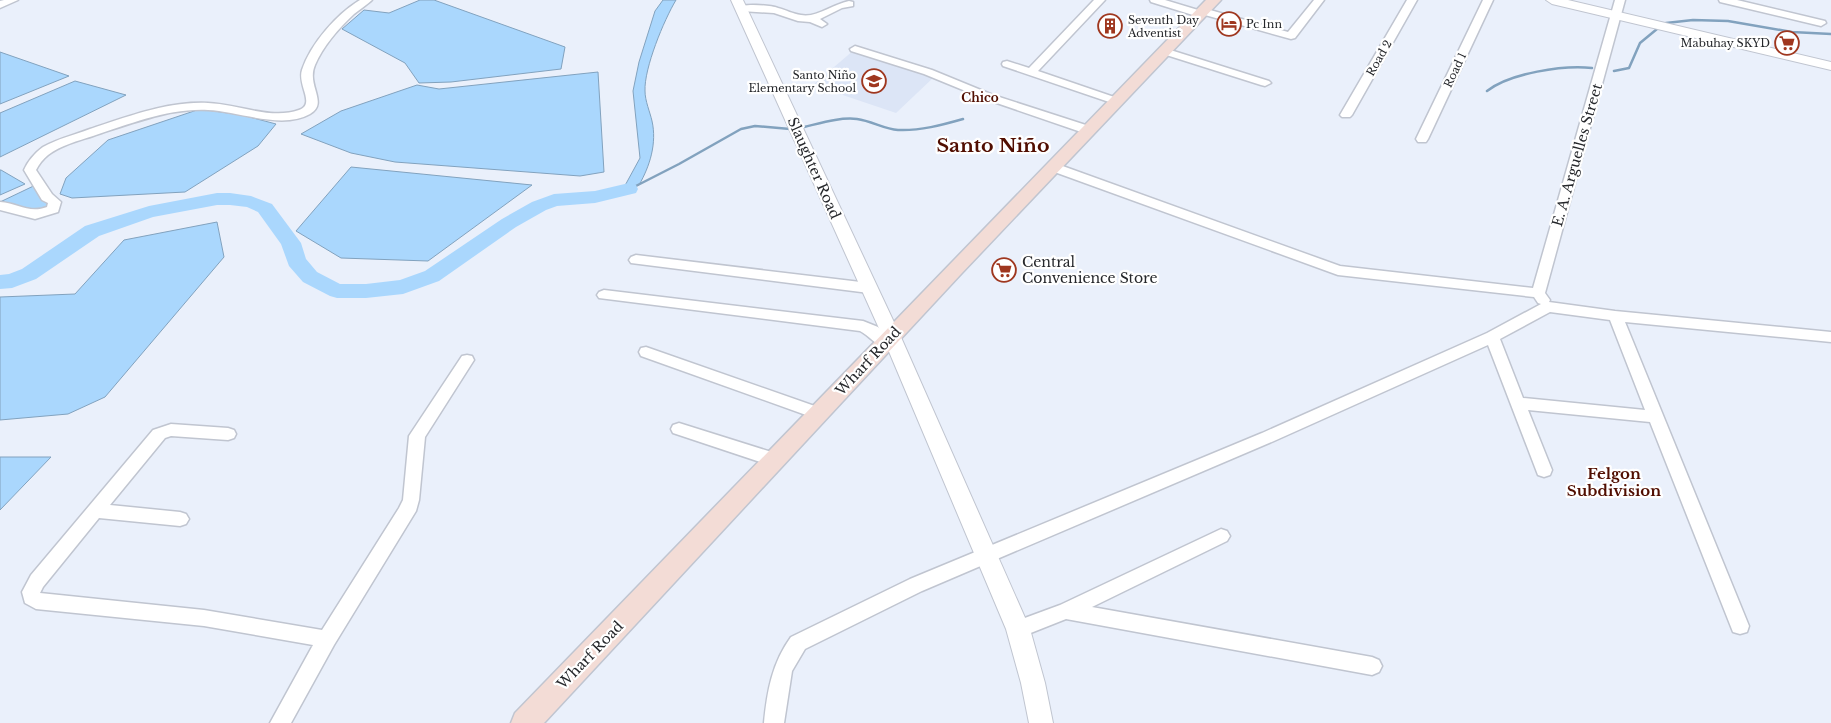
<svg xmlns="http://www.w3.org/2000/svg" width="1831" height="723" viewBox="0 0 1831 723" font-family="'Libre Baskerville',serif">
<style>
.built{fill:#dce5f6}
.water{fill:#aad7fd;stroke:#82a2be}
.lines{fill:none;stroke-linecap:round;stroke-linejoin:round}
.stream-far1{stroke:#82a2be;stroke-width:2.5}
.stream{stroke:#82a2be;stroke-width:4}
.river{fill:#aad7fd;fill-rule:evenodd}
.minor-casing{stroke:#c0c5d0;stroke-width:3}
.tertiary-casing{stroke:#c0c5d0;stroke-width:2}
.secondary-casing{stroke:#c0c5d0;stroke-width:3}
.minor{fill:#fff;fill-rule:evenodd}
.tertiary{fill:#fff;fill-rule:evenodd}
.secondary{fill:#f3dcd6;fill-rule:evenodd}
.labels{text-anchor:middle;stroke-width:4.5;stroke-linejoin:round;paint-order:stroke}
.far-poi-label{font-size:11px;fill:#25272b;stroke:#fff;text-anchor:start}
.far-street-label{font-size:11px;fill:#25272b;stroke:#fff}
.far-neighbourhood-label{font-size:12px;font-weight:bold;fill:#510e01;stroke:#fff}
.street-label{font-size:14px;fill:#25272b;stroke:#fff}
.poi-label{font-size:14px;fill:#25272b;stroke:#fff;text-anchor:start}
.neighbourhood-label{font-size:15px;font-weight:bold;fill:#510e01;stroke:#fff}
.district-label{font-size:19px;font-weight:bold;fill:#510e01;stroke:#fff}
</style>
<rect width="100%" height="100%" fill="#eaf0fb"/>
<path class="built" d="M 854,50 L 935,76 L 896,113 L 813,85 Z"/>
<path class="water" d="M 420,0 L 434,0 L 565,47 L 561,69 L 451,82 L 419,83 L 405,63 L 342,29 L 364,10 L 389,13 Z
M 663,0 L 676,0 C 664,20 644,68 645,91 C 645,101 650,112 652,121 C 657,143 650,166 639,185 L 622,191 L 640,158 L 633,91 L 639,62 L 655,11 Z
M 0,52 L 69,76 L 0,104 Z
M 598,72 L 604,172 L 580,176 L 395,162 L 351,153 L 301,134 L 341,111 L 417,85 L 439,89 Z
M 75,81 L 126,95 L 0,157 L 0,113 Z
M 200,109 L 242,115 L 276,124 L 258,146 L 185,192 L 72,198 L 60,194 L 66,178 L 108,140 Z
M 351,167 L 532,185 L 428,261 L 341,258 L 296,231 Z
M 0,170 L 1,170 L 25,184 L 0,195 Z
M 44,181 L 46,194 L 55,203 L 42,212 L 0,206 L 0,202 Z
M 217,222 L 224,257 L 105,397 L 68,414 L 0,420 L 0,297 L 75,294 L 124,240 Z
M 0,457 L 51,457 L 0,510 Z"/>
<g class="lines">
<path class="stream-far1" d="M 1666,23 L 1693,20 L 1728,21 L 1792,32 L 1831,34
M 1614,71 L 1629,68 L 1640,43 L 1657,29
M 1487,91 C 1510,73 1563,65 1592,68
M 804,127 C 821,123 840,117 857,119 C 872,121 884,129 898,130 C 920,131 942,125 963,119
M 630,189 L 679,164 L 741,129 L 755,126 L 790,129"/>
<path class="stream" d="M 629,189 L 632,187"/>
<path class="river" d="M 629,183 L 636,185 L 638,189 L 636,193 L 595,203 L 557,206 L 546,210 L 516,227 L 439,281 L 403,294 L 366,298 L 337,298 L 330,296 L 303,282 L 289,266 L 281,244 L 258,212 L 247,207 L 230,205 L 217,205 L 153,217 L 99,236 L 36,279 L 12,288 L 0,289 L 0,275 L 9,274 L 22,269 L 85,226 L 149,206 L 217,193 L 230,193 L 251,196 L 272,204 L 301,243 L 306,259 L 317,272 L 340,284 L 366,284 L 400,280 L 425,271 L 502,219 L 532,202 L 554,194 L 595,191 Z"/>
<g class="minor-casing">
<path id="minor" d="M 4,0 L 18,0 L 0,8 L 0,1 Z
M 360,0 L 372,0 C 367,5 360,9 354,14 C 339,28 323,46 315,65 C 306,85 329,103 310,114 C 282,130 238,111 208,110 C 169,108 130,124 93,136 C 78,141 61,145 48,155 C 43,159 39,164 36,170 L 52,194 L 61,202 L 58,212 L 35,219 L 0,210 L 0,202 C 18,203 29,214 47,207 L 48,203 L 42,200 L 24,170 C 28,161 35,153 43,147 C 57,139 74,135 90,129 C 127,117 168,101 208,103 C 237,104 271,120 299,110 C 316,104 297,85 302,70 C 311,43 337,14 360,0 Z
M 1094,0 L 1105,0 L 1038,71 L 1120,99 L 1122,101 L 1120,103 L 1112,103 L 1003,66 L 1002,64 L 1003,62 L 1007,61 L 1029,68 Z
M 1150,0 L 1165,0 L 1198,10 L 1203,8 L 1288,32 L 1314,0 L 1324,0 L 1295,38 L 1291,39 L 1205,15 L 1200,17 L 1196,16 L 1151,2 Z
M 1407,0 L 1417,0 L 1352,115 L 1350,117 L 1342,117 L 1340,115 Z
M 1483,0 L 1493,0 L 1428,139 L 1426,142 L 1418,142 L 1416,139 Z
M 1615,0 L 1625,0 L 1545,293 L 1550,300 L 1549,302 L 1615,311 L 1831,332 L 1831,342 L 1625,322 L 1749,626 L 1747,632 L 1740,634 L 1733,632 L 1650,422 L 1528,410 L 1552,470 L 1550,475 L 1544,477 L 1538,475 L 1488,345 L 1274,441 L 922,591 L 805,649 L 792,671 L 784,723 L 764,723 C 767,692 772,663 791,637 L 910,579 L 1262,433 L 1487,333 L 1541,304 L 1538,303 L 1534,297 L 1338,275 L 1049,170 L 1047,167 L 1049,164 L 1057,164 L 1340,266 L 1533,288 ZM 1550,312 L 1610,320 L 1645,410 L 1523,398 L 1500,339 Z
M 1719,0 L 1737,0 L 1825,21 L 1826,23 L 1821,26 L 1720,2 Z
M 849,1 L 853,2 L 853,6 L 842,8 L 820,19 L 827,24 L 822,27 L 810,22 L 798,21 L 774,13 L 741,11 L 736,8 C 742,3 770,5 778,8 C 786,10 793,14 801,15 C 817,18 833,4 849,1 Z
M 855,46 L 932,70 L 993,95 L 1092,127 L 1094,130 L 1088,134 L 1084,133 L 985,99 L 924,74 L 851,51 L 850,49 Z
M 1164,48 L 1269,81 L 1271,83 L 1265,86 L 1261,85 L 1160,53 L 1159,51 Z
M 636,255 L 869,283 L 874,285 L 876,288 L 874,291 L 869,293 L 631,263 L 629,260 L 631,257 Z
M 604,290 L 863,321 L 878,327 L 892,342 L 890,346 C 878,349 870,336 860,331 L 599,298 L 597,295 L 599,292 Z
M 646,347 L 826,410 L 828,414 L 826,418 L 820,420 L 641,356 L 639,352 L 641,348 Z
M 467,355 L 472,356 L 474,360 L 425,437 L 419,500 L 416,511 L 334,645 L 291,723 L 270,723 L 313,645 L 204,626 L 36,609 L 25,603 L 22,592 L 31,575 L 153,430 L 171,424 L 228,428 L 234,430 L 236,434 L 234,438 L 228,440 L 171,436 L 165,438 L 110,505 L 180,512 L 186,514 L 189,519 L 186,524 L 180,526 L 99,518 L 43,587 L 40,593 L 204,610 L 322,630 L 399,508 L 403,500 L 409,436 L 462,356 Z
M 679,423 L 781,455 L 783,460 L 781,465 L 775,467 L 673,433 L 671,429 L 673,425 Z
M 1221,529 L 1227,531 L 1230,536 L 1227,541 L 1092,607 L 1372,657 L 1379,660 L 1382,666 L 1379,672 L 1372,675 L 1066,619 L 1018,638 L 1011,635 L 1009,629 L 1011,623 L 1060,605 Z"/>
</g>
<g class="tertiary-casing">
<path id="tertiary" d="M 731,0 L 743,0 L 900,335 L 1030,629 L 1045,683 L 1053,723 L 1029,723 L 1021,683 L 1006,629 L 882,335 Z
M 1546,0 L 1568,0 L 1831,62 L 1831,70 L 1552,4 Z"/>
</g>
<g class="secondary-casing">
<path id="secondary" d="M 1206,0 L 1221,0 L 961,274 L 544,723 L 511,723 L 515,713 Z"/>
</g>
<use href="#minor" class="minor"/>
<use href="#tertiary" class="tertiary"/>
<use href="#secondary" class="secondary"/>
</g>
<defs>
<g id="hotel-ring" transform="scale(1.25)"><circle r="9.5" fill="#fff" stroke="#9f371f" stroke-width="1.5"/><path d="M-6-4.5h1.5V1H6V5H4.5V3h-9V5H-6ZM-4 0a1.8 1.8 0 1 1 3.6 0ZM.5 0V-2.5h3Q6-2.5 6 0Z" fill="#9f371f"/></g>
<g id="building-ring" transform="scale(1.25)"><circle r="9.5" fill="#fff" stroke="#9f371f" stroke-width="1.5"/><path d="M-4-6H4V6H1V3H-1V6H-4ZM-2.5-4.3h1.7v1.8h-1.7ZM.8-4.3h1.7v1.8H.8ZM-2.5-1h1.7V.8h-1.7ZM.8-1h1.7V.8H.8Z" fill="#9f371f"/></g>
<g id="supermarket-ring" transform="scale(1.25)"><circle r="9.5" fill="#fff" stroke="#9f371f" stroke-width="1.5"/><path d="M-6-5.5h2.5l.6 2H6L4.5 2H-2.5L-4.4-4H-6ZM-1.5 3.2a1.3 1.3 0 1 0 .1 0ZM3 3.2a1.3 1.3 0 1 0 .1 0Z" fill="#9f371f"/></g>
<g id="school-ring" transform="scale(1.25)"><circle r="9.5" fill="#fff" stroke="#9f371f" stroke-width="1.5"/><path d="M0-5L7-2L0 1L-7-2ZM-4 1L0 2.5L4 1V4Q0 6-4 4Z" fill="#9f371f"/></g>
</defs>
<g fill-rule="evenodd">
<use href="#hotel-ring" x="1229" y="24"/>
<use href="#building-ring" x="1110" y="26"/>
<use href="#supermarket-ring" x="1787" y="43"/>
<use href="#school-ring" x="874" y="81"/>
<use href="#supermarket-ring" x="1004" y="270"/>
</g>
<g class="labels">
<g class="far-poi-label">
<text x="1128" y="24">Seventh Day<tspan x="1128" dy="13">Adventist</tspan></text>
<text x="1246" y="28">Pc Inn</text>
<text x="1770" y="47" text-anchor="end">Mabuhay SKYD</text>
<text x="856" y="79" text-anchor="end">Santo Niño<tspan x="856" dy="13">Elementary School</tspan></text>
</g>
<g class="far-street-label">
<text transform="translate(1379 58) rotate(-60)" y="4">Road 2</text>
<text transform="translate(1455 70) rotate(-65)" y="4">Road 1</text>
</g>
<g class="far-neighbourhood-label">
<text x="980" y="102">Chico</text>
</g>
<g class="street-label">
<text transform="translate(1577 155) rotate(-74)" y="5">E. A. Arguelles Street</text>
<text transform="translate(814 168) rotate(66)" y="5">Slaughter Road</text>
<text transform="translate(868 361) rotate(-47)" y="5">Wharf Road</text>
<text transform="translate(590 655) rotate(-46)" y="5">Wharf Road</text>
</g>
<g class="poi-label">
<text x="1022" y="267">Central<tspan x="1022" dy="16">Convenience Store</tspan></text>
</g>
<g class="neighbourhood-label">
<text x="1614" y="479">Felgon<tspan x="1614" dy="17">Subdivision</tspan></text>
</g>
<g class="district-label">
<text x="993" y="152">Santo Niño</text>
</g>
</g>
</svg>
